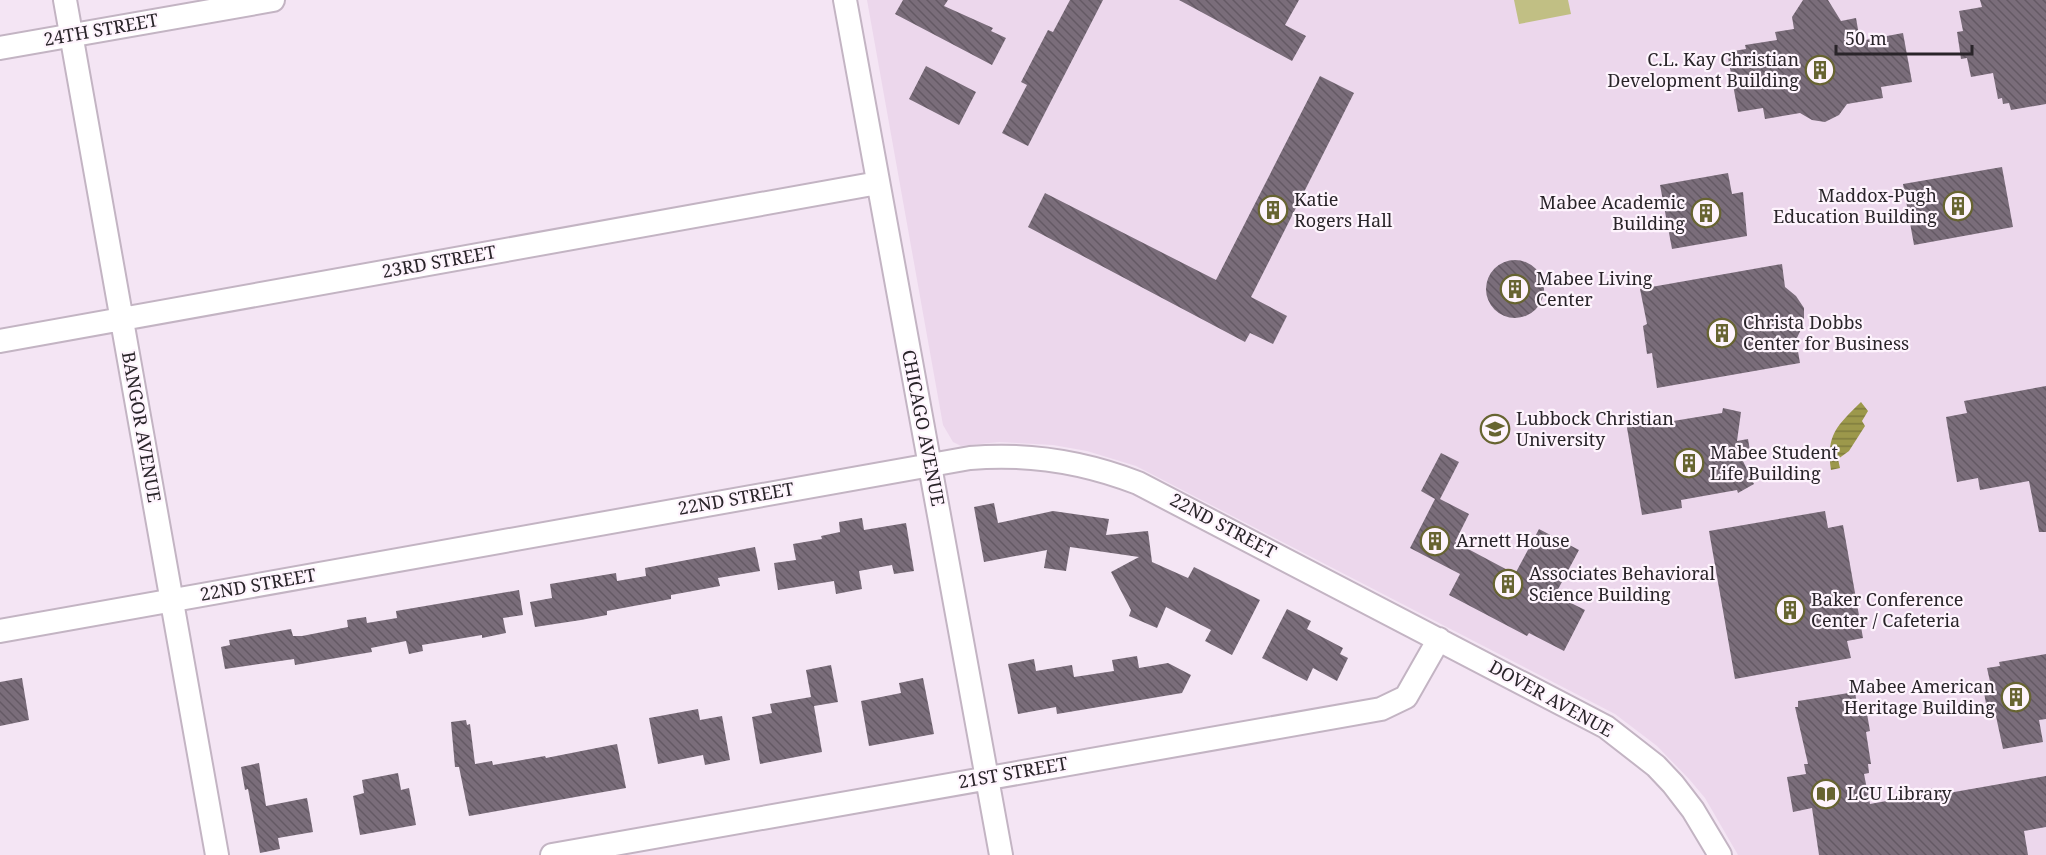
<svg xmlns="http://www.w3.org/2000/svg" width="2046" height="855" viewBox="0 0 2046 855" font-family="'Noto Serif',serif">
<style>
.built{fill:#ecd7ec}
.garden{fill:#c1bf84}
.water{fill:url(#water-rules)}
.building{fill:url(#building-back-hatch)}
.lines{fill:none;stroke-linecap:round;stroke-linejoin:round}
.minor-casing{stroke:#c3b4c3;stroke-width:26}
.minor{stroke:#fff;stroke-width:22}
.labels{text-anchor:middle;stroke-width:4.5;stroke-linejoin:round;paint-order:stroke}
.street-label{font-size:18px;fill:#292429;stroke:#fef4fd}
.poi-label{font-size:18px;fill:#292429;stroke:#fef4fd;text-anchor:start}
</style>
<defs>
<pattern id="water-rules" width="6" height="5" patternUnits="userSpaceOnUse" patternTransform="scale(1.5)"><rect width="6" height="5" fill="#9c984b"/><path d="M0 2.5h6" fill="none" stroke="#7f7c3e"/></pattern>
<pattern id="building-back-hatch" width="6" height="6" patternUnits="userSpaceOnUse" patternTransform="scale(1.5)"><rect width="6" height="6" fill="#7a6d7a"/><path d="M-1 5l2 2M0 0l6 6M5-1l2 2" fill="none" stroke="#645964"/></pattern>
</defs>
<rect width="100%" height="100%" fill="#f4e5f4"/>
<path class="built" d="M 867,0 L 2046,0 L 2046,855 L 1738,855 L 1705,798 L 1689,779 L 1657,746 L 1615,714 L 1136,466 L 1087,451 L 1053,445 L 999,442 L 961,446 L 953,442 L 943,425 Z"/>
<path class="garden" d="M 1514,0 L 1568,0 L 1571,14 L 1519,24 Z"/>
<path class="water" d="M 1861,402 L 1868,411 L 1862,421 L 1865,426 L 1849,451 L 1838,459 L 1840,468 L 1831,470 C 1826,434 1837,426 1861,402 Z"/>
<path class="building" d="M 903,0 L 948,0 L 944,6 L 993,28 L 991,31 L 1006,38 L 992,65 L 895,14 Z
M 1070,0 L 1103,0 L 1028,146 L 1002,133 L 1027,85 L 1021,82 L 1048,30 L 1053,32 Z
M 1179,0 L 1299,0 L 1285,25 L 1306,36 L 1292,61 Z
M 1803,0 L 1828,0 L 1841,21 L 1856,18 L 1860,41 L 1903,33 L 1912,82 L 1881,87 L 1883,98 L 1847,104 L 1839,115 L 1825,122 L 1812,120 L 1800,113 L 1765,119 L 1763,108 L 1738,112 L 1727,52 L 1746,49 L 1745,45 L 1777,40 L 1775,32 L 1794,29 L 1792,17 Z
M 1980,0 L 2046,0 L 2046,104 L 2011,110 L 2009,103 L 2003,104 L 2002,98 L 1998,99 L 1993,73 L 1971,77 L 1967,58 L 1961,59 L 1959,45 L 1957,32 L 1963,31 L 1959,11 L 1982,7 Z
M 926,66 L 976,92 L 959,125 L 909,99 Z
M 1320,76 L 1354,93 L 1251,297 L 1287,316 L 1273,344 L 1250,333 L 1245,342 L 1028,227 L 1045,193 L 1216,280 Z
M 2002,167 L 2013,227 L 1914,245 L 1903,184 Z
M 1728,173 L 1732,194 L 1743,192 L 1747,236 L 1672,249 L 1660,185 Z
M1486 289a29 29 0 1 1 58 0a29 29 0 1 1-58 0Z
M 1782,264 L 1785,287 L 1796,296 L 1804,308 L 1804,323 L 1796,340 L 1800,363 L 1657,388 L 1652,353 L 1647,354 L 1643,326 L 1647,324 L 1640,289 Z
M 2046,386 L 2046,532 L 2039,532 L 2029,481 L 1980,490 L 1978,478 L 1957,482 L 1946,417 L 1967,413 L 1964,401 Z
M 1723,408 L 1741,412 L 1737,441 L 1748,439 L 1751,457 L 1742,459 L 1754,484 L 1738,493 L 1737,490 L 1681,500 L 1682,508 L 1642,515 L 1626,422 L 1666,415 L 1667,422 L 1722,413 Z
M 1441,453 L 1459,462 L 1440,499 L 1469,514 L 1455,542 L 1515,574 L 1539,529 L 1579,550 L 1555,595 L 1585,610 L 1564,651 L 1529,633 L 1527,636 L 1449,595 L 1460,574 L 1410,548 L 1435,499 L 1421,491 Z
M 994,503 L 998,523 L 1053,511 L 1109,519 L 1106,535 L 1148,531 L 1152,562 L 1188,578 L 1194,567 L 1260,600 L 1232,655 L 1205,641 L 1211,630 L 1166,607 L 1157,628 L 1129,616 L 1131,610 L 1111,572 L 1139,557 L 1070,547 L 1066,571 L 1044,568 L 1047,550 L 984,562 L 974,507 Z
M 1825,511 L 1828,528 L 1843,525 L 1863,638 L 1847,641 L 1851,658 L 1735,679 L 1709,531 Z
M 862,518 L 864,530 L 906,523 L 914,571 L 894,574 L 892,565 L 859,571 L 862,589 L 836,594 L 834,581 L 778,590 L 774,563 L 796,560 L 793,544 L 822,539 L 821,536 L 840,532 L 839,522 Z
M 755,547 L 760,571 L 718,578 L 720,586 L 671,595 L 671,599 L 607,611 L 607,615 L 581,620 L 535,627 L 530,602 L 552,598 L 550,584 L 616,573 L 617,581 L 646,576 L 645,568 Z
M 519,590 L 523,615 L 503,618 L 506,633 L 482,638 L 482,635 L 422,645 L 423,651 L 409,654 L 406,641 L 371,648 L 372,652 L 295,665 L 294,659 L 225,669 L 221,647 L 230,645 L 229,640 L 291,629 L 293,636 L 302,636 L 348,627 L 347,620 L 366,617 L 367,623 L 397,618 L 396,611 Z
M 1287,609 L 1311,621 L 1307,629 L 1343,648 L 1340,654 L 1348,658 L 1337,681 L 1313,668 L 1307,681 L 1262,658 Z
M 2046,654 L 2046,719 L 2039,720 L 2043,742 L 2003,749 L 1994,707 L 1987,709 L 1983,687 L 1991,686 L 1987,668 L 2000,666 L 1999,662 Z
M 1137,656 L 1139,668 L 1168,663 L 1191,675 L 1182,693 L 1057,714 L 1056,707 L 1018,714 L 1008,664 L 1034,659 L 1036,671 L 1072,665 L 1074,677 L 1114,671 L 1112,660 Z
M 831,665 L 838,702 L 814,706 L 822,752 L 760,764 L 752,717 L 772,713 L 770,704 L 811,697 L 806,670 Z
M 22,678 L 29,720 L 0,726 L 0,682 Z
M 923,678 L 934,734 L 869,746 L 861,701 L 901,693 L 899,683 Z
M 1855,692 L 1858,710 L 1866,708 L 1870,731 L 1866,732 L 1871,764 L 1868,764 L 1869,773 L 1864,774 L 1870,804 L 1908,797 L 1907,793 L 1936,788 L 1937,795 L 2046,776 L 2046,827 L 2024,831 L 2028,855 L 1819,855 L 1812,808 L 1793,812 L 1787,777 L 1806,774 L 1804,764 L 1808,764 L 1795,707 L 1798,707 L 1798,701 Z
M 698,709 L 700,720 L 722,716 L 730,760 L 705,765 L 703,755 L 658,764 L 649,718 Z
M 466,720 L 467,725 L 470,724 L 475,764 L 492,761 L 493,765 L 545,756 L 546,758 L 617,744 L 626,788 L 469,816 L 459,767 L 455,767 L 451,722 Z
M 259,763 L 266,806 L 307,798 L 313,832 L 278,838 L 280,849 L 260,853 L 248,789 L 245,790 L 241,767 Z
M 398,773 L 401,790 L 409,788 L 416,825 L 360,835 L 353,796 L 364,793 L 362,780 Z"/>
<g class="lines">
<g class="minor-casing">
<path id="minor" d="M 65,0 L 217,855
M 845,0 L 1001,855
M 0,48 L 273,0
M 0,341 L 878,183
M 0,631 L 970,458 C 1028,453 1084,462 1138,483 L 1606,727 L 1656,766 L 1673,784 L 1693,810 L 1720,855
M 552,855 L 1381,709 L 1406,697 L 1439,639"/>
</g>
<use href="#minor" class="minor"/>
</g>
<defs>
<g id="building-ring" transform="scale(1.5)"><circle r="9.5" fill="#fef4fd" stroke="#676431" stroke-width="1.5"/><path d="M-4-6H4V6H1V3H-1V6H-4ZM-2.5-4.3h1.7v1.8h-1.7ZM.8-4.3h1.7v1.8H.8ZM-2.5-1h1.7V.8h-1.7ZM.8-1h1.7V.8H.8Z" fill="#676431"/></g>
<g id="university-ring" transform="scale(1.5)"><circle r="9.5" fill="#fef4fd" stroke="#676431" stroke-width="1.5"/><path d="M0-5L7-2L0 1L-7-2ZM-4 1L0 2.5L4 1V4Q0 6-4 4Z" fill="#676431"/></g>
<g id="library-ring" transform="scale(1.5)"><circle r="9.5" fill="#fef4fd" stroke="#676431" stroke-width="1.5"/><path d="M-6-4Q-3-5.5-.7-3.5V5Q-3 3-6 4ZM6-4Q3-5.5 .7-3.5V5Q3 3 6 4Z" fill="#676431"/></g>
</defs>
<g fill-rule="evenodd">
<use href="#building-ring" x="1820" y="70"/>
<use href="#building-ring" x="1958" y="206"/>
<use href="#building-ring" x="1273" y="210"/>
<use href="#building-ring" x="1706" y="213"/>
<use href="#building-ring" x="1515" y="289"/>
<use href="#building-ring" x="1722" y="333"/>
<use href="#university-ring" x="1495" y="429"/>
<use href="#building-ring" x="1689" y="463"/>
<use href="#building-ring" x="1435" y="541"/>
<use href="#building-ring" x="1508" y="584"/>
<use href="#building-ring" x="1790" y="610"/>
<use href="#building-ring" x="2016" y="697"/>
<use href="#library-ring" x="1826" y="794"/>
</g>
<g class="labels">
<g class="street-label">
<text transform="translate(101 30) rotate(-10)" y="6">24TH STREET</text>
<text transform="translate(439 262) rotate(-10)" y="6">23RD STREET</text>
<text transform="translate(141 427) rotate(80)" y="6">BANGOR AVENUE</text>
<text transform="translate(923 428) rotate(79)" y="6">CHICAGO AVENUE</text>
<text transform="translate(736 499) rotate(-10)" y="6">22ND STREET</text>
<text transform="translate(1223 526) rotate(28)" y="6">22ND STREET</text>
<text transform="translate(258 585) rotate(-10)" y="6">22ND STREET</text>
<text transform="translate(1551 699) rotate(29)" y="6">DOVER AVENUE</text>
<text transform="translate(1013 773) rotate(-10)" y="6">21ST STREET</text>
</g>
<g class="poi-label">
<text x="1799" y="66" text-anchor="end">C.L. Kay Christian<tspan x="1799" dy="21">Development Building</tspan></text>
<text x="1937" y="202" text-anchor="end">Maddox-Pugh<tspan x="1937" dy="21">Education Building</tspan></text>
<text x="1294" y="206">Katie<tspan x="1294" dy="21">Rogers Hall</tspan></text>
<text x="1685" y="209" text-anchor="end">Mabee Academic<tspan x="1685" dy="21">Building</tspan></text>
<text x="1536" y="285">Mabee Living<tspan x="1536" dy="21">Center</tspan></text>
<text x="1743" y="329">Christa Dobbs<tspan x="1743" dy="21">Center for Business</tspan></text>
<text x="1516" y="425">Lubbock Christian<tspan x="1516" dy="21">University</tspan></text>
<text x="1710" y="459">Mabee Student<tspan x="1710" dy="21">Life Building</tspan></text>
<text x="1456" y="547">Arnett House</text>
<text x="1529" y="580">Associates Behavioral<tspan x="1529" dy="21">Science Building</tspan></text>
<text x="1811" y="606">Baker Conference<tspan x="1811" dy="21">Center / Cafeteria</tspan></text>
<text x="1995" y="693" text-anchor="end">Mabee American<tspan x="1995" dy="21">Heritage Building</tspan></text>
<text x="1847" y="800">LCU Library</text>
</g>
</g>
<path d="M1836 45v9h136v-9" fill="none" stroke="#292429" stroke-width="3"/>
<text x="1845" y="45" font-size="18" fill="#292429" stroke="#fef4fd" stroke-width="4.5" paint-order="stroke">50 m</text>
</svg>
